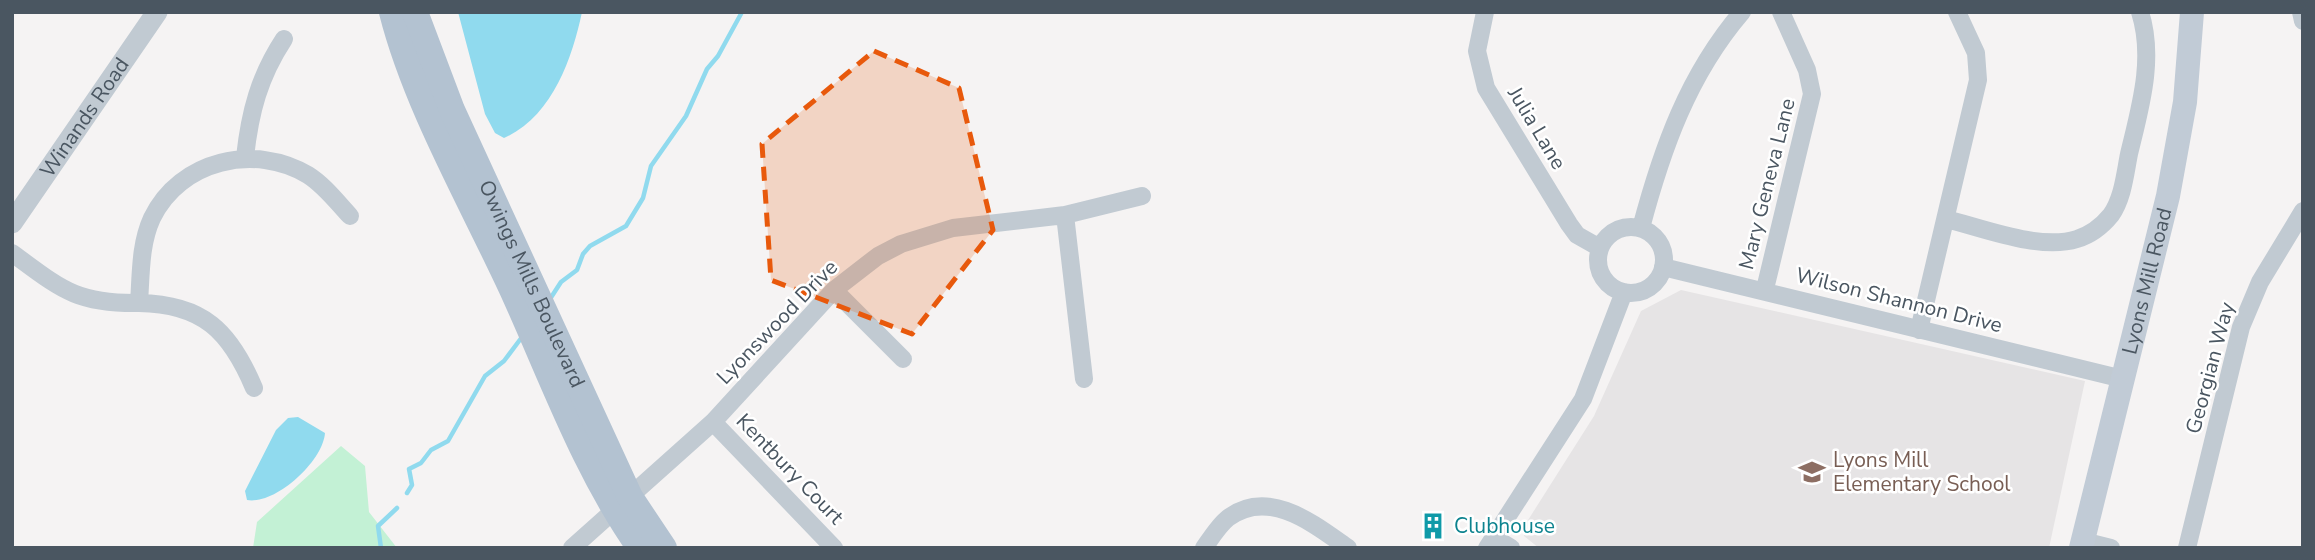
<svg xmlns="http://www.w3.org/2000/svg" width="2315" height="560" viewBox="0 0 2315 560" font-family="'Nunito Sans',sans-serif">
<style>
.education{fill:#e6e4e5}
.green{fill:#c3f1d5}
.water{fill:#90daee}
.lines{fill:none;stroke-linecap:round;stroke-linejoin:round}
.stream{stroke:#90daee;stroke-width:4.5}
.minor{stroke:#c1cad2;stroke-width:18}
.tertiary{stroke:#c1cad2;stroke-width:21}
.secondary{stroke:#c1cbd6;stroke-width:24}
.primary{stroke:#b3c2d1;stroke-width:26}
.marked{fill:#e8590c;fill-opacity:0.2;stroke:#e8590c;stroke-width:5;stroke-dasharray:14 9;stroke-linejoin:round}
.labels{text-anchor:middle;stroke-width:5;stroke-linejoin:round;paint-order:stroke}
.street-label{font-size:21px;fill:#4a5661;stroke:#fff}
.education-label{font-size:21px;fill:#785e54;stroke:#fff;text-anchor:start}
.culture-label{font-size:21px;fill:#0d838f;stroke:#fff;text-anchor:start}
</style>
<rect width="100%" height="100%" fill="#f5f3f3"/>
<path class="education" d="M 1681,290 L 2085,381 L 2049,548 L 1539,548 L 1524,536 L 1523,528 L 1594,416 L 1641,311 Z"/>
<path class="green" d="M 341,446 L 365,466 L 369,512 L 397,548 L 253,548 L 257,522 Z"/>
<path class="water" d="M 458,12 L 582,12 C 572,59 552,117 504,138 L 495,133 L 485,114 Z
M 298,417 L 325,433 C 323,461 276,505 247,500 L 245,491 L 276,430 L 288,418 Z"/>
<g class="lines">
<path class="stream" d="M 550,299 L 561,282 L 577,270 L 583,254 L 590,246 L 626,226 L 643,198 L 651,166 L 686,116 L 707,69 L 718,56 L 742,12
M 407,493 L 412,485 L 409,469 L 421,463 L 431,450 L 448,441 L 485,376 L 504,361 L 522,337
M 381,548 L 378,526 L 397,508"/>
<path class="minor" d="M 1485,12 L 1477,51 L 1486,88 L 1569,224 L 1577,235 L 1600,248
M 2301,12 L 2303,21
M 245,157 C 250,112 259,77 284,39
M 1065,215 L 1084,379
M 1946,219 C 1983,228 2040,251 2077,239 C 2090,235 2102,226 2111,215 C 2123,198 2125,174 2129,154 C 2140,108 2155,59 2140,12
M1598 260a33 33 0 1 1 66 0a33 33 0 1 1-66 0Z
M 1641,228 C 1662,149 1688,75 1742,12
M 12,253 C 61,289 76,304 139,303 C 141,274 140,244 152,218 C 180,160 255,143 308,175 C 324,185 337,202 350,216
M 1663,267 L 2123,379
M 1765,289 L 1812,94 L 1807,70 L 1781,12
M 834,290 L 903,359
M 139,303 C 203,304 230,331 254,388
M 1919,330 L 1978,80 L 1976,53 L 1957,12
M 713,422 L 834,548
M 1493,537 L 1511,548
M 2083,541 L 2111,548
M 572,548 L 713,422 L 834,290 L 878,256 L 901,244 L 953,228 L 1065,215 L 1142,196
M 1204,548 C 1211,538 1219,525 1228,518 C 1269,487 1315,525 1348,548
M 1487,548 L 1583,399 L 1624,292
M 2187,548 L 2241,327 L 2260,282 L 2303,211"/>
<path class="tertiary" id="s1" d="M 12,223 L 157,12"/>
<path class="secondary" id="s2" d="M 2081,548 L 2168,196 L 2185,102 L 2192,12"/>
<g class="primary">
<path d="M 392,12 C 416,107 474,206 515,296 C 553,380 586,472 640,548"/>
<path id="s3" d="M 415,12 L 452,110 L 630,497 L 664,548"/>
</g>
</g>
<path class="marked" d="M 874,51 L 959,88 L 993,230 L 912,334 L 771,280 L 762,144 Z"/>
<defs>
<g id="school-bare" transform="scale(2.1)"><path d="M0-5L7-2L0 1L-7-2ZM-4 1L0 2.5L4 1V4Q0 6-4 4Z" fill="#8d6e63" stroke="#fff" stroke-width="2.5" paint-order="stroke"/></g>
<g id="building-bare" transform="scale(2.1)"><path d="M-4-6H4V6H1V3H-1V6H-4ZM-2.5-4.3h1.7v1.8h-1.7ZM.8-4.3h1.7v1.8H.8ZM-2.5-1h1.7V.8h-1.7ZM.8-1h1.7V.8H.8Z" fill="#0f9aa8" stroke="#fff" stroke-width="2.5" paint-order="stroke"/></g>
</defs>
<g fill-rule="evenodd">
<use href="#school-bare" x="1812" y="472"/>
<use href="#building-bare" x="1433" y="526"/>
</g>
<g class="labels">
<g class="street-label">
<text dy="7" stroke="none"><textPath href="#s1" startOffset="128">Winands Road</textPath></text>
<text transform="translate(1537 128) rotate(59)" y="7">Julia Lane</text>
<text transform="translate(1767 184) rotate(-76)" y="7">Mary Geneva Lane</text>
<text dy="7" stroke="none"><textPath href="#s2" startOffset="275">Lyons Mill Road</textPath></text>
<text dy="7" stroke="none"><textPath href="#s3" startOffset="296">Owings Mills Boulevard</textPath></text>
<text transform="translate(1899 300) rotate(14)" y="7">Wilson Shannon Drive</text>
<text transform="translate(777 322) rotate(-46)" y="7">Lyonswood Drive</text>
<text transform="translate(2210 368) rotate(-75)" y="7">Georgian Way</text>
<text transform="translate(790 469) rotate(46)" y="7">Kentbury Court</text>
</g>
<g class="education-label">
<text x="1833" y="467">Lyons Mill<tspan x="1833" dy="24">Elementary School</tspan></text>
</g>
<g class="culture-label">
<text x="1454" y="533">Clubhouse</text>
</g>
</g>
<rect width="2315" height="560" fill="none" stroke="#4a5661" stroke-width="28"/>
</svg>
